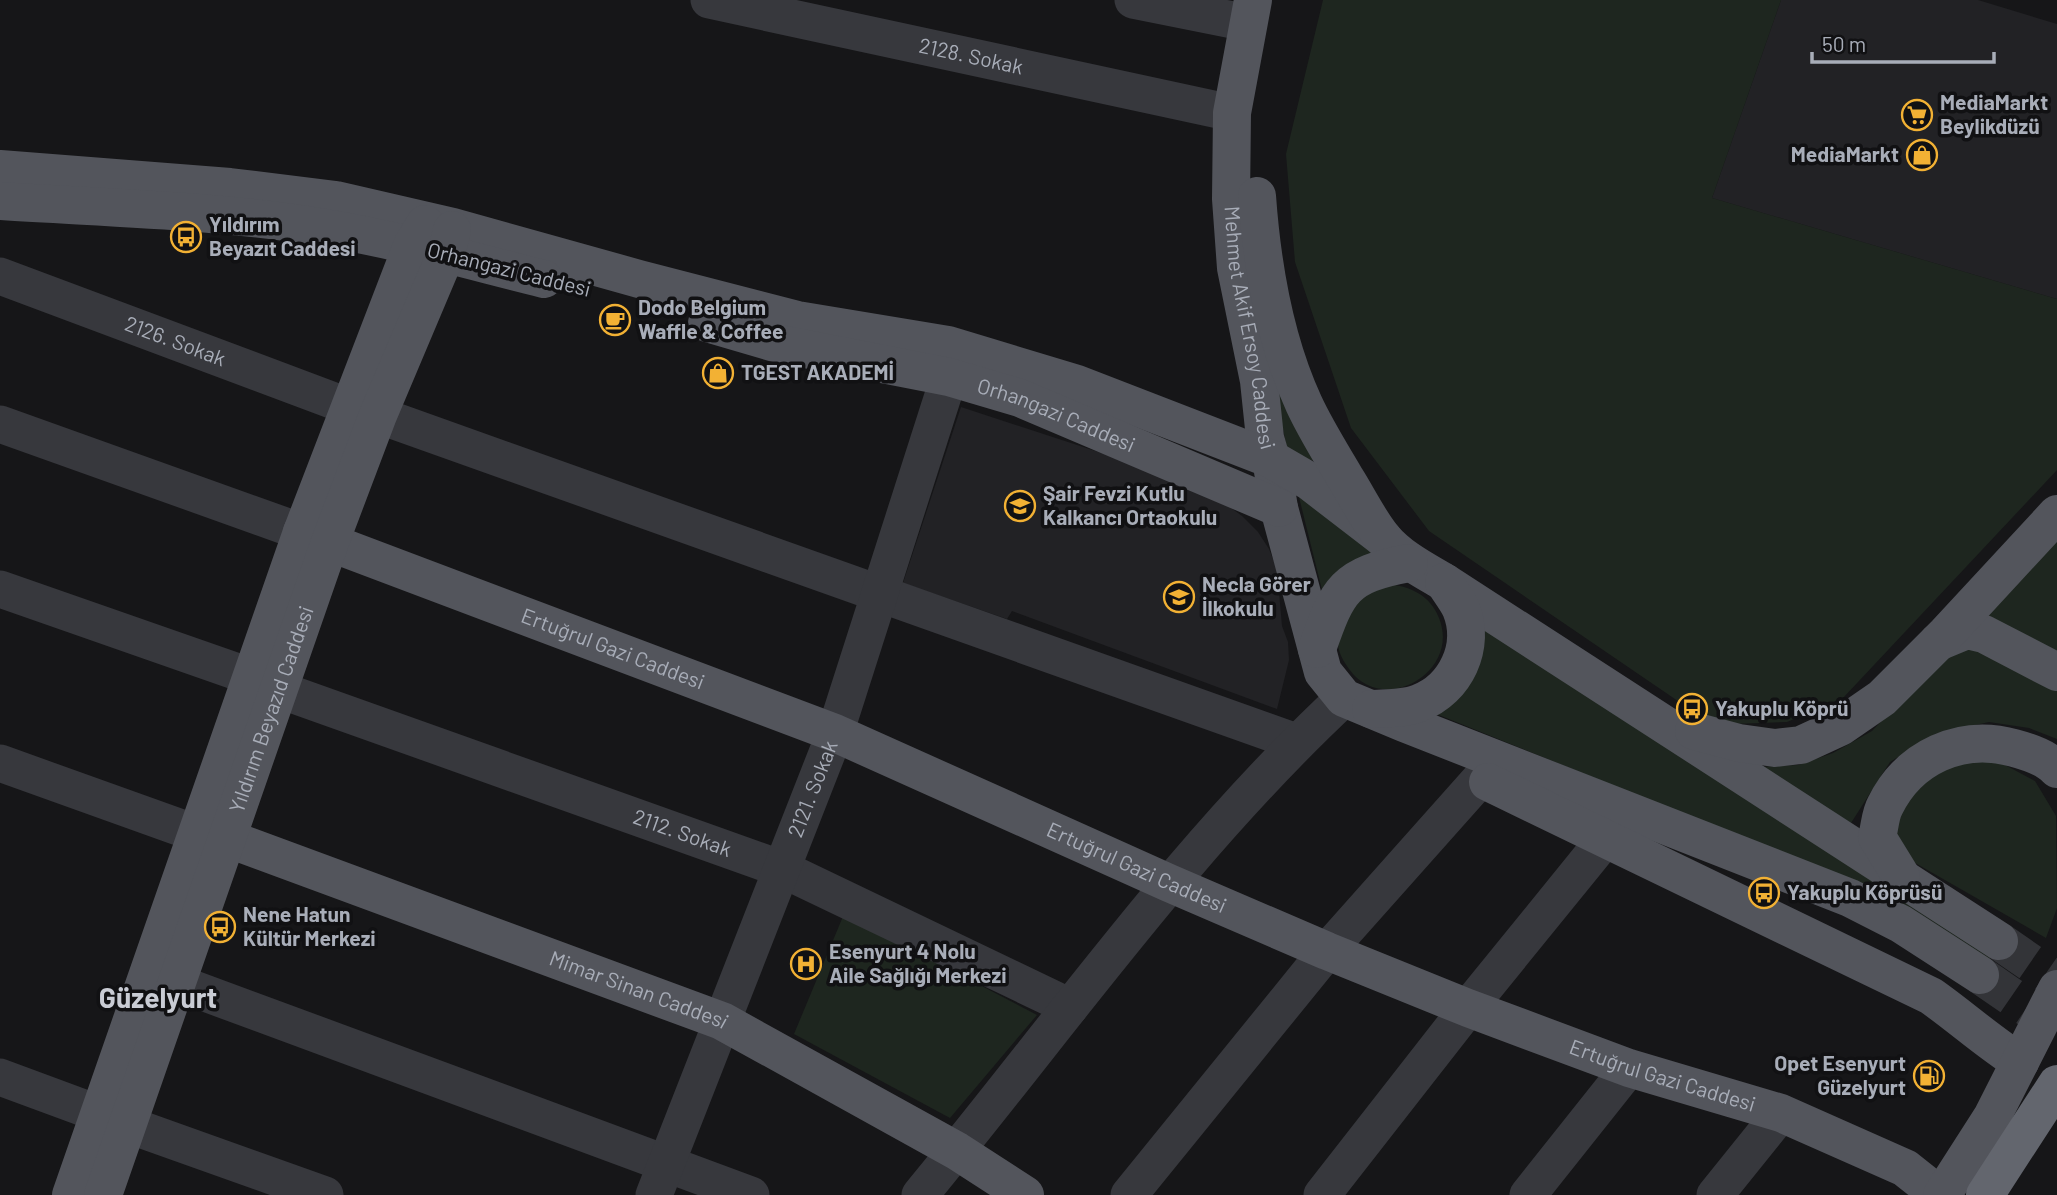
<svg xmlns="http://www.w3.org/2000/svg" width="2057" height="1195" viewBox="0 0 2057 1195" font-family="Barlow,sans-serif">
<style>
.built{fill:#222225}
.green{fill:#1e261f}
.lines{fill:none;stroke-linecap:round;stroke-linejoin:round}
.major-tunnel{stroke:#333438;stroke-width:38;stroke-dasharray:38 19;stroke-linecap:butt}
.minor{stroke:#37383d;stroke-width:37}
.major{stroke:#53555c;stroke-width:38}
.highway{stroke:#63666e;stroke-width:38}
.labels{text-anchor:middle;stroke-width:7;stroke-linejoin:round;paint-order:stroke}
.street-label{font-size:21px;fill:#a8adb8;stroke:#111113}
.poi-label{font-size:21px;font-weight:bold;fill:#a8adb8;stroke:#111113;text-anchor:start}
.district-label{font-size:28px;font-weight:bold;fill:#c9ccd4;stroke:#111113}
</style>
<rect width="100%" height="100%" fill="#161618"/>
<path class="built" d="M 1781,0 L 1978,0 L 2057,24 L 2057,299 L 1712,198 Z
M 961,407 L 1126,461 L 1223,502 L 1242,516 L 1258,532 L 1269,549 L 1277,569 L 1282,626 L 1288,642 L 1289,660 L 1277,709 L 1012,611 L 1007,619 L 903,583 Z"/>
<path class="green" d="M 1323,0 L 1781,0 L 1712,198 L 2057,299 L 2057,470 L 1843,698 L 1787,722 L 1733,724 L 1694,712 L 1429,531 L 1351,428 L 1295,262 L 1286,154 Z
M 1263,328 L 1325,464 L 1288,454 Z
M 1297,489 L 1382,553 L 1324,598 Z
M 2057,537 L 2057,739 L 2029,728 L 1989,722 L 1935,734 L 1890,762 L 1851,823 L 1758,767 L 1798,765 L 1833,753 L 1872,731 Z
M 1389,584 C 1411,587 1430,595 1439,618 C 1461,672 1383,717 1349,669 C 1344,662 1339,654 1338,645 C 1337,634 1353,606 1358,595 Z
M 1475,622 L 1995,951 L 1986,966 L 1874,891 L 1434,713 Z
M 1992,758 L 2035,781 L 2056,816 L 2057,908 L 2046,938 L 1903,856 L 1890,831 L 1928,767 Z
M 844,914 L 1037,1015 L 950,1118 L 794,1034 Z"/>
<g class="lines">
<path class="major-tunnel" d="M 1999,941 L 2057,981
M 1980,975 L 2057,1028"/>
<g class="minor">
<path id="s1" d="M 709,0 L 1232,113"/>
<path d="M 1133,0 L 1248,23"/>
<path id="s2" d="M 0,276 L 350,407"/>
<path d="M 378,415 L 1296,742"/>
<path d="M 0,424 L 302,532"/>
<path d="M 0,589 L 252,677"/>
<path id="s3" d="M 280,690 L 782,869 L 1070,1007"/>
<path d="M 0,763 L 198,834"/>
<path d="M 178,983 L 751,1195"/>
<path d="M 0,1077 L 100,1114"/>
<path d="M 126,1124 L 325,1195"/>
<path id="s4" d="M 654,1195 L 835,733 L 949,377"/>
<path d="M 920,1195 C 1059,1027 1184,847 1344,698"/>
<path d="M 1129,1195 L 1327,951 L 1481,778"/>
<path d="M 1322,1195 L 1468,1008 L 1606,838"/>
<path d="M 1528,1195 L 1629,1068"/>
<path d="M 1715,1195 L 1781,1113"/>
</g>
<g class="major">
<path id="s5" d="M 1253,0 L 1232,113 L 1231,199 L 1236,268 L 1259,381 L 1265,438 L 1271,459 L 1279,508 L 1323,672 L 1344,698 L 1404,723 L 1850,898 L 1901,924 L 1980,975"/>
<path d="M 0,169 L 230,187 L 336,200 L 453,227 L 639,279 L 797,320 L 948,345 L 1077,384 L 1271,459 L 1309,481 L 1383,538"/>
<path d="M 1257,196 C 1262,266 1274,339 1304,404 C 1316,430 1332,455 1346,479 C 1358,498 1369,521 1383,538 C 1400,558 1422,569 1444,582 L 1999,941"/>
<path d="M 0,201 C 108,208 218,210 325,228 C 399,240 471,261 544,279"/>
<path id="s6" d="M 707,323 L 775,343 L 949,377 L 1020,398 L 1279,508"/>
<path id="s7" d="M 302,532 L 835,733 L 1169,883 L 1327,951 L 1468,1008 L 1629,1068 L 1781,1113 L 1905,1168 L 1939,1195"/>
<path d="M 1938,642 L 1967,630 L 1984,634 L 2057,672"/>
<path d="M 1317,649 C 1338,589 1344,575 1409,563"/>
<path d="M 1371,709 C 1386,708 1405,709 1419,703 C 1456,689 1476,646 1461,609 C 1457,600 1449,590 1444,582"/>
<path d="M 1694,731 L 1739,743 L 1775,748 L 1801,745 L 1840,727 L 1882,698 L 1946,634 L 2057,514"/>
<path d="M 1488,782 L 1931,996 C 1961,1017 1988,1042 2020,1062"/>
<path id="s8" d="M 200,834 L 226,838 L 722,1021 L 957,1151 L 1025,1195"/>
<path d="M 1901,876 L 1877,837 C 1880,827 1880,815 1885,806 C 1909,757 1961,733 2014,748 C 2029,752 2047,758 2057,769"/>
<path d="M 71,1195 L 302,532 L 412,246 L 425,224"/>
<path id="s9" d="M 103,1195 L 330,542 L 378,415 L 446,254 L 452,230"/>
<path d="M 1942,1195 L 1992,1117 L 2057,989"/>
</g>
<path class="highway" d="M 1985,1195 L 2057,1084"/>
</g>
<defs>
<g id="supermarket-ring" transform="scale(1.575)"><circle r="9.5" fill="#111113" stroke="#f2b134" stroke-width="1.5"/><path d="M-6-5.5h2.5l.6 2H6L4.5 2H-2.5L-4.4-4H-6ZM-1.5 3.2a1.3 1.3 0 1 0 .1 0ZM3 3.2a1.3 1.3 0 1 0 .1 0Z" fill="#f2b134"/></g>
<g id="shop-ring" transform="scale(1.575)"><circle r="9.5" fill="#111113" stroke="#f2b134" stroke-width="1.5"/><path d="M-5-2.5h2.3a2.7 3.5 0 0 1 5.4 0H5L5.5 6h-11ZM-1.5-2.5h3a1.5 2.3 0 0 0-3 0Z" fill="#f2b134"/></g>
<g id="bus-ring" transform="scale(1.575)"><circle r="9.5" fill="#111113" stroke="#f2b134" stroke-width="1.5"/><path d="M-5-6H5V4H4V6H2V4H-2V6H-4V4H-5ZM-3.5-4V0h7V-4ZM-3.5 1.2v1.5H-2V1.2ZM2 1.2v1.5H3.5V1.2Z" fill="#f2b134"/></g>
<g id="cafe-ring" transform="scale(1.575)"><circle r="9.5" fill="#111113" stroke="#f2b134" stroke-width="1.5"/><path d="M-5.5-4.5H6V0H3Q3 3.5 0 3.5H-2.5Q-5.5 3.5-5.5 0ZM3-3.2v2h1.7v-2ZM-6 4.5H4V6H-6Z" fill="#f2b134"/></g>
<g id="school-ring" transform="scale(1.575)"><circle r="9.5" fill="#111113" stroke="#f2b134" stroke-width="1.5"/><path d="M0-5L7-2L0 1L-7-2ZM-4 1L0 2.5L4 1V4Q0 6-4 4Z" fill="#f2b134"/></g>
<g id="hospital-ring" transform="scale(1.575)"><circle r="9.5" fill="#111113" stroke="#f2b134" stroke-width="1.5"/><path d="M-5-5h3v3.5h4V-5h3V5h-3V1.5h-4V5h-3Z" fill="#f2b134"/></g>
<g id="fuel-ring" transform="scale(1.575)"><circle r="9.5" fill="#111113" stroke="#f2b134" stroke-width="1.5"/><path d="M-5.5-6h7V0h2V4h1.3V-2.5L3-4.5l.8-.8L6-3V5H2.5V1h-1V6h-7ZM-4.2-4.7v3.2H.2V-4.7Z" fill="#f2b134"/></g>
</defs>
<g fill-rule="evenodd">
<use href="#supermarket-ring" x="1917" y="115"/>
<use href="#shop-ring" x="1922" y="155"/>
<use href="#bus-ring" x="186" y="237"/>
<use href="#cafe-ring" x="615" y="320"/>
<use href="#shop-ring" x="718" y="373"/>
<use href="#school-ring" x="1020" y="506"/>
<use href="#school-ring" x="1179" y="597"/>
<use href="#bus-ring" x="1692" y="709"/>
<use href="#bus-ring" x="1764" y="893"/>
<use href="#bus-ring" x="220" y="927"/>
<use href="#hospital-ring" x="806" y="964"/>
<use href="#fuel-ring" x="1929" y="1076"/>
</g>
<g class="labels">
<g class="street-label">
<text dy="7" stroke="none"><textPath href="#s1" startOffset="268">2128. Sokak</textPath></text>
<text transform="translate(509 270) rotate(14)" y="7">Orhangazi Caddesi</text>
<text dy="7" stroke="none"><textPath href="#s5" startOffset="331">Mehmet Akif Ersoy Caddesi</textPath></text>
<text dy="7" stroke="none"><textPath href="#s2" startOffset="187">2126. Sokak</textPath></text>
<text dy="7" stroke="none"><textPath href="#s6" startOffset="362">Orhangazi Caddesi</textPath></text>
<text dy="7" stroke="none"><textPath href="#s7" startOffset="332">Ertuğrul Gazi Caddesi</textPath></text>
<text dy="7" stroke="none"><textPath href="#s9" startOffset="514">Yıldırım Beyazıd Caddesi</textPath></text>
<text dy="7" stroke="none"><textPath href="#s4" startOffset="436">2121. Sokak</textPath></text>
<text dy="7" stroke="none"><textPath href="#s3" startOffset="427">2112. Sokak</textPath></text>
<text dy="7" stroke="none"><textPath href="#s7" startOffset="900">Ertuğrul Gazi Caddesi</textPath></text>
<text dy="7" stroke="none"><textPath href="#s8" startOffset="466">Mimar Sinan Caddesi</textPath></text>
<text dy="7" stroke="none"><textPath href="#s7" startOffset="1466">Ertuğrul Gazi Caddesi</textPath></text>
</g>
<g class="poi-label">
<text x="1940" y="110">MediaMarkt<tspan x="1940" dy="24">Beylikdüzü</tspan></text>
<text x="1899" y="162" text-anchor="end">MediaMarkt</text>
<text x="209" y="232">Yıldırım<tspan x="209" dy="24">Beyazıt Caddesi</tspan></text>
<text x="638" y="315">Dodo Belgium<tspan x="638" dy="24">Waffle &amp; Coffee</tspan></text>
<text x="741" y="380">TGEST AKADEMİ</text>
<text x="1043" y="501">Şair Fevzi Kutlu<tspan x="1043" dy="24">Kalkancı Ortaokulu</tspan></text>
<text x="1202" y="592">Necla Görer<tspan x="1202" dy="24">İlkokulu</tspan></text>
<text x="1715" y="716">Yakuplu Köprü</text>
<text x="1787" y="900">Yakuplu Köprüsü</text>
<text x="243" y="922">Nene Hatun<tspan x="243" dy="24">Kültür Merkezi</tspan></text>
<text x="829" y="959">Esenyurt 4 Nolu<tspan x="829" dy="24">Aile Sağlığı Merkezi</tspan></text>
<text x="1906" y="1071" text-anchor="end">Opet Esenyurt<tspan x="1906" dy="24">Güzelyurt</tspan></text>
</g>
<g class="district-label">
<text x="158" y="1008">Güzelyurt</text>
</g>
</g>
<path d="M1812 52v10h182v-10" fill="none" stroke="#a8adb8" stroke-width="3.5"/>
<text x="1822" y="52" font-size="21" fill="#a8adb8" stroke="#111113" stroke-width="5" paint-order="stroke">50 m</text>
</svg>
